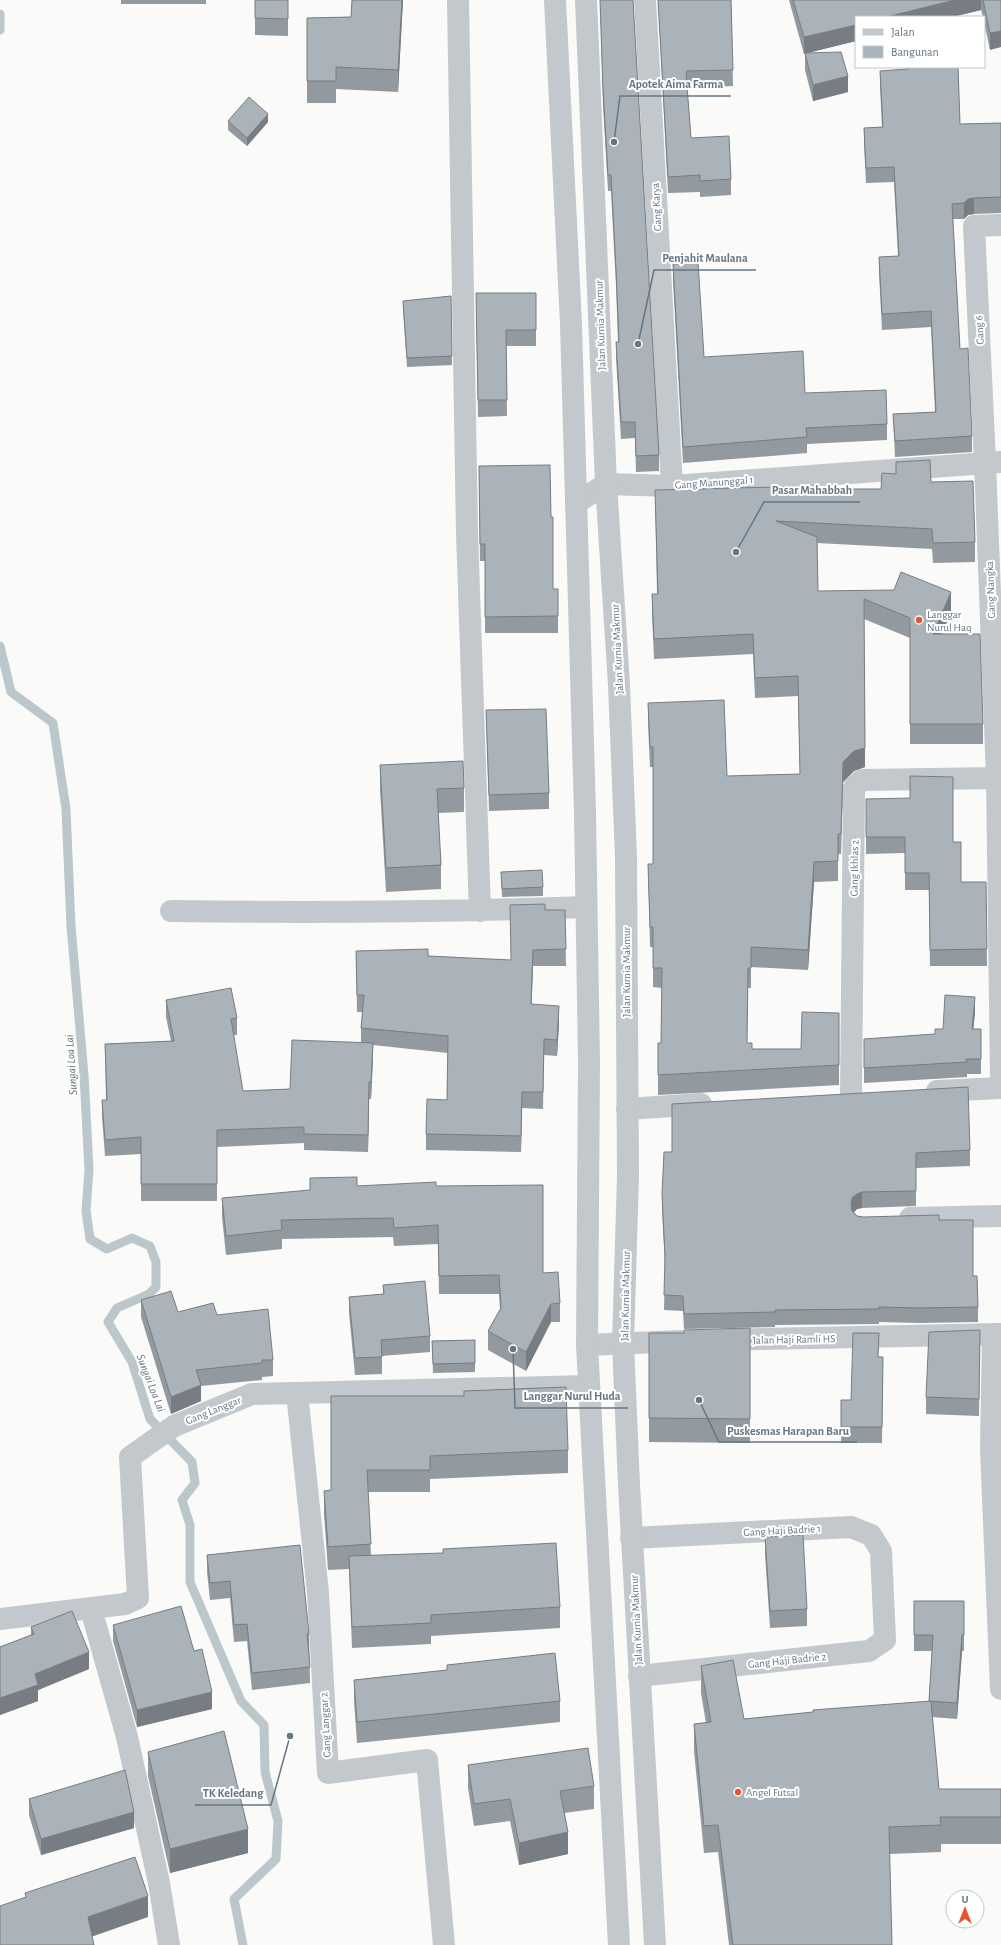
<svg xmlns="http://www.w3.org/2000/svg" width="1001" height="1945" viewBox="0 0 1001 1945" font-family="'Alegreya Sans',sans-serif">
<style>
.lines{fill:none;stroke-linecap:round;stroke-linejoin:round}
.stream{stroke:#bbc7cb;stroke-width:9}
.minor{stroke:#c3c8cc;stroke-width:22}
.tertiary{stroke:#c3c8cc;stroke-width:22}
.wall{fill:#929a9f}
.shaded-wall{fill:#777d82}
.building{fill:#aab3b9;stroke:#777d82}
.poi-dot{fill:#e4572e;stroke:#fff;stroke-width:1.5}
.labels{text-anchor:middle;stroke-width:4;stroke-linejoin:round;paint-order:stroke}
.street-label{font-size:11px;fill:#657683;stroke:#fff}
.poi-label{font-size:11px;fill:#657683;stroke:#fff;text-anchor:start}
.water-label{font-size:12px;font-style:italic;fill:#60757c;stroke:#fff}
.leader{fill:none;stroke:#657683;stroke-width:1.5}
.callout-dot{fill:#657683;stroke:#fff;stroke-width:1.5}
.callout-label{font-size:12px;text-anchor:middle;font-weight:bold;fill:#657683;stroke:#fff;stroke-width:4;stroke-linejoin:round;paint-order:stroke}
</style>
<rect width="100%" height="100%" fill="#fafaf8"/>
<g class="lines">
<path class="stream" d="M 0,14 L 0,30
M 0,646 L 11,692 L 53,723 L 66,809 L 71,926 L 84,1075 L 89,1170 L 86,1211 L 90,1239 L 107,1249 L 132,1238 L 150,1246 L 156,1262 L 156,1287 L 149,1294 L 117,1308 L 108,1322 L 132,1362 L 150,1419 L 192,1462 L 195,1483 L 182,1500 L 190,1525 L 190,1582 L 241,1701 L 264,1725 L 265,1772 L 278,1821 L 276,1859 L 234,1899 L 243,1945"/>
<path class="minor" d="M 458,0 L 467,533 L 480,911
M 645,0 L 672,486
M 1001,225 L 974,226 L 985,462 L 997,778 L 1001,1077
M 576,503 L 606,484 L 672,486 L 1001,462
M 171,911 C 310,913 448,912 586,907
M 937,1091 L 1001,1088
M 851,1095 L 854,787 L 862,780 L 997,778
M 627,1109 L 701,1104
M 910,1218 L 1001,1216
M 993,1334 L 991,1450 L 1001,1689
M 720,1340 L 1001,1334
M 587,1345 L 680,1341
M 297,1393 L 318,1593 L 328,1773 L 427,1760 L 444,1945
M 631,1538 L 851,1527 L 871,1535 L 881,1551 L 885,1640 L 869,1651 L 639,1676
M 91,1609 L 127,1737 L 159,1883 L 169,1945
M 0,1619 L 125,1604 L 138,1598 L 130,1457 L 174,1426 L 252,1394 L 589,1386"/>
<path class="tertiary" d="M 555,0 L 571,324 L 585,813 L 589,1063 L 587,1345 L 619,1945
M 586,0 L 606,484 L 619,685 L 626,857 L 628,1176 L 623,1343 L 629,1485 L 655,1945"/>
</g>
<path class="wall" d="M 121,0 L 206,0 L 206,4 L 121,4 Z
M 255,0 L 288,0 L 288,36 L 255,35 Z
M 352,0 L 403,0 L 398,92 L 336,89 L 336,103 L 307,103 L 307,18 L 351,17 Z
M 600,0 L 633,0 L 659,455 L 659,471 L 636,472 L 635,438 L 621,439 L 616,358 L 616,342 L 618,342 L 616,285 L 611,191 L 608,191 L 603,105 Z
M 658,0 L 731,0 L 733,86 L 687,88 L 691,138 L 731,179 L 731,195 L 700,197 L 700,192 L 668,193 Z
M 789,0 L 1001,0 L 990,50 L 984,22 L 984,17 L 983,17 L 981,10 L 952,17 L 856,17 L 856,41 L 806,53 L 848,92 L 813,101 L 805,70 L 805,53 L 804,54 Z
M 907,67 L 958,67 L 960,124 L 1001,123 L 1001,213 L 974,214 L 968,215 L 964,219 L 953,219 L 960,349 L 972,436 L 972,452 L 895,457 L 893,414 L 935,412 L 931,327 L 882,330 L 879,273 L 879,257 L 898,256 L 894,182 L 866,183 L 864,144 L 864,128 L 882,127 L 880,86 L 880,71 L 907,69 Z
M 228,121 L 268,122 L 247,146 L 228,130 Z
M 673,264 L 704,357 L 805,393 L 887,424 L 887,440 L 807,444 L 807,453 L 683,463 L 673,280 Z
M 536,293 L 536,346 L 506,346 L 507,416 L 478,417 L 476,310 Z
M 451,296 L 452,365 L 407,367 L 403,309 L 403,301 Z
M 896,462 L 931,482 L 975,542 L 975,562 L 933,563 L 932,549 L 817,543 L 818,591 L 951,612 L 942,634 L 983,724 L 983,744 L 910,744 L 910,638 L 864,619 L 865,767 L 854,771 L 843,782 L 841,854 L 838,854 L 838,881 L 814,882 L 808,970 L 751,967 L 751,988 L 748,988 L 747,1043 L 752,1049 L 801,1049 L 839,1013 L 839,1085 L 658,1095 L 658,1043 L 661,1043 L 662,988 L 653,987 L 653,947 L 650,947 L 648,864 L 653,864 L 653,767 L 650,767 L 648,723 L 648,703 L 727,776 L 800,774 L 798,696 L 755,698 L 753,654 L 654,659 L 652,614 L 652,594 L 657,594 L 655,490 L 881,489 L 896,474 Z
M 479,466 L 553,589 L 558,589 L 558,633 L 485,633 L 485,561 L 480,561 Z
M 486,710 L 549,793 L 549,809 L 489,811 Z
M 380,765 L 464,788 L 464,812 L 438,813 L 441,865 L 441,889 L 386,892 L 380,789 Z
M 866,799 L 953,842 L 961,882 L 986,882 L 987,966 L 930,966 L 929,890 L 905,890 L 905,853 L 866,854 Z
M 501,872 L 543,887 L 543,896 L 502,897 Z
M 545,910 L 565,910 L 566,966 L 533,966 L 531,1004 L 559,1023 L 557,1056 L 544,1055 L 543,1109 L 522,1108 L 521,1152 L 426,1150 L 426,1134 L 447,1100 L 448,1053 L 373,1045 L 371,1099 L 369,1099 L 368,1152 L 304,1150 L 304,1143 L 217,1147 L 217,1201 L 141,1201 L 141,1154 L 105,1156 L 102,1117 L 102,1100 L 106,1100 L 105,1044 L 171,1041 L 166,1017 L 166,1000 L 237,1018 L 237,1035 L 233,1035 L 243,1091 L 290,1089 L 361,1043 L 361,1028 L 363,1012 L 357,1012 L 356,951 L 428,956 L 511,960 Z
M 975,1012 L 973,1029 L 981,1029 L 981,1074 L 967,1074 L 967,1077 L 864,1083 L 864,1039 L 935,1034 L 943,1029 Z
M 970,1150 L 970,1166 L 916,1168 L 916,1206 L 862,1208 L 857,1209 L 854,1212 L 857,1216 L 863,1217 L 939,1220 L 973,1276 L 978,1307 L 978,1322 L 919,1323 L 879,1322 L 879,1324 L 775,1325 L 775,1327 L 684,1329 L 683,1311 L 664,1310 L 665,1266 L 662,1209 L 664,1152 Z
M 357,1186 L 436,1186 L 543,1273 L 560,1303 L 560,1322 L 551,1322 L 526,1371 L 488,1350 L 488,1331 L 500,1309 L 499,1294 L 439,1294 L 438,1244 L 394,1246 L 393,1237 L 282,1239 L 282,1249 L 226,1255 L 222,1217 L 222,1198 Z
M 383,1285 L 430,1336 L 430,1352 L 382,1356 L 382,1374 L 355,1375 L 349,1313 L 349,1297 L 383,1294 Z
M 141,1300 L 178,1312 L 217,1315 L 273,1360 L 273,1376 L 262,1377 L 262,1380 L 201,1386 L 201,1401 L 171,1414 L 141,1317 Z
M 750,1328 L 750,1443 L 649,1442 L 649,1333 L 684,1333 Z
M 980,1330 L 979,1416 L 926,1414 L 926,1397 Z
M 475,1340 L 475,1372 L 433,1373 L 432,1341 Z
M 879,1357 L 883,1357 L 882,1443 L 841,1443 L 841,1400 L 851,1400 Z
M 331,1396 L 568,1450 L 568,1473 L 430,1479 L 430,1492 L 368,1492 L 371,1555 L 560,1607 L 560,1628 L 431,1636 L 431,1644 L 352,1648 L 349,1569 L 328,1570 L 324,1514 L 324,1491 L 331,1490 Z
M 765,1537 L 807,1609 L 807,1626 L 770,1628 L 765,1554 Z
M 207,1555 L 309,1634 L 310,1683 L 252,1690 L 247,1641 L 234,1642 L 230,1598 L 210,1600 L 207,1572 Z
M 914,1601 L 964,1601 L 964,1651 L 962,1651 L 957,1719 L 932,1717 L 939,1789 L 1001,1789 L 1001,1844 L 941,1844 L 941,1852 L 889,1854 L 892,1945 L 729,1945 L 718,1852 L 704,1853 L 694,1751 L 694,1724 L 706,1723 L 701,1693 L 701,1666 L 744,1719 L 929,1701 L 932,1651 L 914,1651 Z
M 113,1625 L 194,1651 L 212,1709 L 137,1727 L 113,1641 Z
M 31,1627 L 89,1669 L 38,1690 L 38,1701 L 0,1715 L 0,1647 L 31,1635 Z
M 447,1665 L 560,1701 L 560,1722 L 357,1743 L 354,1701 L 354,1680 L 447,1670 Z
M 148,1752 L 248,1853 L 170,1873 L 148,1776 Z
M 468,1765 L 594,1786 L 594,1809 L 564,1813 L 568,1854 L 519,1865 L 510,1821 L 474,1826 L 468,1788 Z
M 29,1799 L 134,1828 L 41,1855 L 29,1815 Z"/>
<path class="shaded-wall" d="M 402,0 L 403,0 L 398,92 L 398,70 Z
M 955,0 L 981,0 L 981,10 L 952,17 L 886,17 Z
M 856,25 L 856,41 L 804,54 L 804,37 Z
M 1001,31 L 1001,47 L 990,50 L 990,33 Z
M 848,76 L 848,92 L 813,101 L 813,85 Z
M 268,114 L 268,122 L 247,146 L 247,138 Z
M 974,198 L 974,214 L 968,215 L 964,219 L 964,203 L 968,199 Z
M 951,592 L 951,612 L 933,654 L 933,634 Z
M 865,748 L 865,767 L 854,771 L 843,782 L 841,854 L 843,762 L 854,751 Z
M 814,862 L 814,882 L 808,970 L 808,950 Z
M 533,950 L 533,966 L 531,1021 L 531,1004 Z
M 975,997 L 975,1012 L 972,1044 L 972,1029 Z
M 559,1006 L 559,1023 L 557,1056 L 557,1040 Z
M 373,1043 L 373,1060 L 371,1099 L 371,1082 Z
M 369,1082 L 369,1099 L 368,1152 L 368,1135 Z
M 522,1092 L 522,1108 L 521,1152 L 521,1136 Z
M 862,1192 L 862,1208 L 857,1209 L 852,1214 L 851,1205 L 852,1198 L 857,1194 Z
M 551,1304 L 551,1322 L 526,1371 L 526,1352 Z
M 201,1385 L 201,1401 L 171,1414 L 171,1397 Z
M 962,1635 L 962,1651 L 957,1719 L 957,1703 Z
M 89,1652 L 89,1669 L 38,1690 L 38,1701 L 0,1715 L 0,1698 L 35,1674 Z
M 212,1692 L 212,1709 L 137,1727 L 137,1710 Z
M 134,1812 L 134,1828 L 41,1855 L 41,1839 Z
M 248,1829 L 248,1853 L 170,1873 L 170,1849 Z
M 568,1832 L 568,1854 L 519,1865 L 519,1843 Z
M 148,1896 L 148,1917 L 88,1938 L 88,1917 Z"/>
<path class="building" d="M 255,0 L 288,0 L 288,19 L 255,18 Z
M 352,0 L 402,0 L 398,70 L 336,67 L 336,81 L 307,81 L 307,18 L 351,17 Z
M 600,0 L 633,0 L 659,455 L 636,456 L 635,422 L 621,422 L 616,342 L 619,342 L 616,269 L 611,175 L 608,175 L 603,89 Z
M 658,0 L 731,0 L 733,70 L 687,71 L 686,73 L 691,138 L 729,136 L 731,179 L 700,181 L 700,175 L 668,177 Z
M 793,0 L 955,0 L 886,17 L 856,17 L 856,25 L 804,37 Z
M 983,0 L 1001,0 L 1001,31 L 990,33 Z
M 841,52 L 848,76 L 813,85 L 805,53 Z
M 908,67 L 958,67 L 960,124 L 1001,123 L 1001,197 L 974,198 L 968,199 L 964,203 L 952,204 L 960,349 L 968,348 L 972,436 L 895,441 L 893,414 L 936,412 L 931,311 L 882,314 L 879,257 L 899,256 L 894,167 L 866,168 L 864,128 L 883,127 L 880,71 L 908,69 Z
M 249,97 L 268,114 L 247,138 L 228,121 Z
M 698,262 L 704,357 L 803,351 L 805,393 L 886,390 L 887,424 L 806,428 L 807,437 L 683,447 L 673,264 Z
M 476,293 L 536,293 L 536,330 L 506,330 L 507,400 L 478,400 Z
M 451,296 L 452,356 L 407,358 L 403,301 Z
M 930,460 L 931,482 L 973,481 L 975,542 L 933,543 L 932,529 L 776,521 L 817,537 L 818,591 L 894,590 L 901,572 L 951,592 L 933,634 L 980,634 L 983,724 L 910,724 L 910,618 L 864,599 L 865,748 L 854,751 L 843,762 L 841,834 L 838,834 L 838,861 L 814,862 L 808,950 L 751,947 L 751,968 L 748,968 L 747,1043 L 752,1043 L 752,1049 L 801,1049 L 802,1012 L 839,1013 L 839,1065 L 658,1075 L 658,1043 L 661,1043 L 662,968 L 653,968 L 653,927 L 650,927 L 648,864 L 653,864 L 653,747 L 650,747 L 648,703 L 724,700 L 727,776 L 800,774 L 798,676 L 755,678 L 753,634 L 654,639 L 652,594 L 658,594 L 655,490 L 815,486 L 815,489 L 881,489 L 882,473 L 896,474 L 896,462 Z
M 550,465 L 551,517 L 553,517 L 553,589 L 558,589 L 558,616 L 485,617 L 485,544 L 480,544 L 479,466 Z
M 546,709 L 549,793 L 489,795 L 486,710 Z
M 463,761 L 464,788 L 437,789 L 441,865 L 386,868 L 380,765 Z
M 910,776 L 953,777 L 953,842 L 961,842 L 961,882 L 986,882 L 987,949 L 930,950 L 929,873 L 905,873 L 905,837 L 866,837 L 866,799 L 910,798 Z
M 542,870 L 543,887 L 502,889 L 501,872 Z
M 545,904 L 545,910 L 565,910 L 566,949 L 533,950 L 531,1004 L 559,1006 L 557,1040 L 544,1039 L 543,1092 L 522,1092 L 521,1136 L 426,1134 L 427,1099 L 447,1100 L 448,1036 L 361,1028 L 364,995 L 357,995 L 356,951 L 428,949 L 428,956 L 511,960 L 510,905 Z
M 231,988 L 237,1018 L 231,1019 L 243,1091 L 290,1089 L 292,1040 L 373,1043 L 371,1082 L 369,1082 L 368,1135 L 304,1134 L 304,1127 L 217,1130 L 217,1184 L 141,1184 L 141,1137 L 105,1140 L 102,1100 L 107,1100 L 105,1044 L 174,1041 L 166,1000 Z
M 945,995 L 975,997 L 972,1029 L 981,1029 L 981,1059 L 966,1059 L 967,1062 L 864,1068 L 864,1039 L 935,1034 L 935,1029 L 943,1029 Z
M 968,1087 L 970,1150 L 916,1153 L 916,1191 L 862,1192 L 857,1194 L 852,1198 L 851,1205 L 852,1211 L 857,1216 L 863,1217 L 939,1215 L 939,1220 L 973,1220 L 973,1276 L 977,1276 L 978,1307 L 919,1308 L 879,1307 L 879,1309 L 775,1310 L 775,1312 L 684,1314 L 683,1296 L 664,1295 L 665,1256 L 662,1194 L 664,1152 L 672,1152 L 672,1104 Z
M 357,1177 L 357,1186 L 436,1182 L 436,1186 L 543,1185 L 543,1273 L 558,1272 L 560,1303 L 551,1304 L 526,1352 L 488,1331 L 501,1308 L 499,1275 L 439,1276 L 438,1225 L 394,1228 L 393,1218 L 281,1220 L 282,1230 L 226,1236 L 222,1198 L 310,1190 L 310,1178 Z
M 425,1281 L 430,1336 L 381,1340 L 382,1357 L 355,1358 L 349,1297 L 384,1294 L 383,1285 Z
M 171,1291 L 178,1312 L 213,1303 L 217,1315 L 268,1309 L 273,1360 L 262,1360 L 262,1363 L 196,1370 L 201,1385 L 171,1397 L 141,1300 Z
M 750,1328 L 750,1419 L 649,1418 L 649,1333 L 684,1333 L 684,1330 Z
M 980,1330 L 979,1399 L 926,1397 L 929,1332 Z
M 853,1333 L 879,1333 L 878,1357 L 883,1357 L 882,1427 L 841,1427 L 841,1400 L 851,1400 Z
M 475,1340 L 475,1363 L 433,1364 L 432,1341 Z
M 566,1387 L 568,1450 L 430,1456 L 430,1470 L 367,1470 L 371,1544 L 328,1547 L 324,1491 L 331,1490 L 331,1396 L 464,1396 L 464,1391 Z
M 803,1535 L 807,1609 L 770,1611 L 765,1537 Z
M 556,1543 L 560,1607 L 431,1615 L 431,1623 L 352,1627 L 349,1556 L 443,1553 L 443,1549 Z
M 300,1545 L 309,1634 L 307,1634 L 310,1667 L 252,1673 L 247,1624 L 234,1625 L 230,1581 L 210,1583 L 207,1555 Z
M 914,1601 L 964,1601 L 964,1635 L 962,1635 L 957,1703 L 929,1701 L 933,1635 L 914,1635 Z
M 181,1606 L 194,1651 L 202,1649 L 212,1692 L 137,1710 L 113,1625 Z
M 72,1611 L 89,1652 L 35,1674 L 38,1685 L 0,1698 L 0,1647 L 34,1634 L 31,1627 Z
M 555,1653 L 560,1701 L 357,1722 L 354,1680 L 447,1670 L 447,1665 Z
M 733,1660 L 744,1719 L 813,1712 L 813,1710 L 931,1701 L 939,1789 L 1001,1789 L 1001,1817 L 940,1817 L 941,1825 L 889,1827 L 892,1945 L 733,1945 L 718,1825 L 704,1826 L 694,1724 L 711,1722 L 701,1666 Z
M 224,1731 L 248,1829 L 170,1849 L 148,1752 Z
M 588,1748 L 594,1786 L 560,1791 L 568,1832 L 519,1843 L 510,1799 L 474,1804 L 468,1765 Z
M 125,1770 L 134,1812 L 41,1839 L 29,1799 Z
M 135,1857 L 148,1896 L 88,1917 L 94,1945 L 0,1945 L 0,1906 L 26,1897 L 25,1893 Z"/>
<g class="poi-dot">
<circle cx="919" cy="620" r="4"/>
<circle cx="738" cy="1792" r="4"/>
</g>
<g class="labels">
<g class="street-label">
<text transform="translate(656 207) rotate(-93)" y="4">Gang Karya</text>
<text transform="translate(600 325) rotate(-92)" y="4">Jalan Kurnia Makmur</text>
<text transform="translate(979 330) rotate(-93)" y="4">Gang 6</text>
<text transform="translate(714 482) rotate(-4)" y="4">Gang Manunggal 1</text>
<text transform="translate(990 590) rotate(-92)" y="4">Gang Nangka</text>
<text transform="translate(617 649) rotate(-93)" y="4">Jalan Kurnia Makmur</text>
<text transform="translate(854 868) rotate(-89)" y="4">Gang Ikhlas 2</text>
<text transform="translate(626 972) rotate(-90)" y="4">Jalan Kurnia Makmur</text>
<text transform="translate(625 1296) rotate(-89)" y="4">Jalan Kurnia Makmur</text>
<text transform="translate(794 1339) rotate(-1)" y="4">Jalan Haji Ramli HS</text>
<text transform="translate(213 1410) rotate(-22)" y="4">Gang Langgar</text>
<text transform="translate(782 1530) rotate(-3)" y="4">Gang Haji Badrie 1</text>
<text transform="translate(636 1620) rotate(-93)" y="4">Jalan Kurnia Makmur</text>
<text transform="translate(787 1660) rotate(-6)" y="4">Gang Haji Badrie 2</text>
<text transform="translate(325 1725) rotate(-93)" y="4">Gang Langgar 2</text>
</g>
<g class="poi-label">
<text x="927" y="618">Langgar<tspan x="927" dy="13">Nurul Haq</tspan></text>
<text x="746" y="1796">Angel Futsal</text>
</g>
<g class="water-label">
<text transform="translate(71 1065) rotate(-94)" y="4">Sungai Loa Lai</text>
<text transform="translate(151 1383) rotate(69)" y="4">Sungai Loa Lai</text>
</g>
</g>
<path class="leader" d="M614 142L620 96H731M638 344L654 270H756M736 552L764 502H860M513 1349L515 1408H628M699 1400L719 1442H857M290 1736L271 1805H195"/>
<g class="callout-dot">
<circle cx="614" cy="142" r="4"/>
<circle cx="638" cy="344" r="4"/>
<circle cx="736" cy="552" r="4"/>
<circle cx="513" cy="1349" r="4"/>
<circle cx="699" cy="1400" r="4"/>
<circle cx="290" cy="1736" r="4"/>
</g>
<g class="callout-label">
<text x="676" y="88">Apotek Aima Farma</text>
<text x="705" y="262">Penjahit Maulana</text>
<text x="812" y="494">Pasar Mahabbah</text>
<text x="572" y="1400">Langgar Nurul Huda</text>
<text x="788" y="1435">Puskesmas Harapan Baru</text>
<text x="233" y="1797">TK Keledang</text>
</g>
<rect x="855" y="16" width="130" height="52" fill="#ffffff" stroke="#c1c8cd"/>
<rect x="863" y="29" width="20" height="6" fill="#c3c8cc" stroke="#c1c8cd"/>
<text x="891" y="36" font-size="12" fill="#657683">Jalan</text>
<rect x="863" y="46" width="20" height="12" fill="#aab3b9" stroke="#c1c8cd"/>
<text x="891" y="56" font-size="12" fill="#657683">Bangunan</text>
<g transform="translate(965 1909)"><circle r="19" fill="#ffffff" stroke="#c1c8cd"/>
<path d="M0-3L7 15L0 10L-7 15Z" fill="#e4572e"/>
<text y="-6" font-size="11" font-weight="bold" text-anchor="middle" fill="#657683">U</text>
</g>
</svg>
